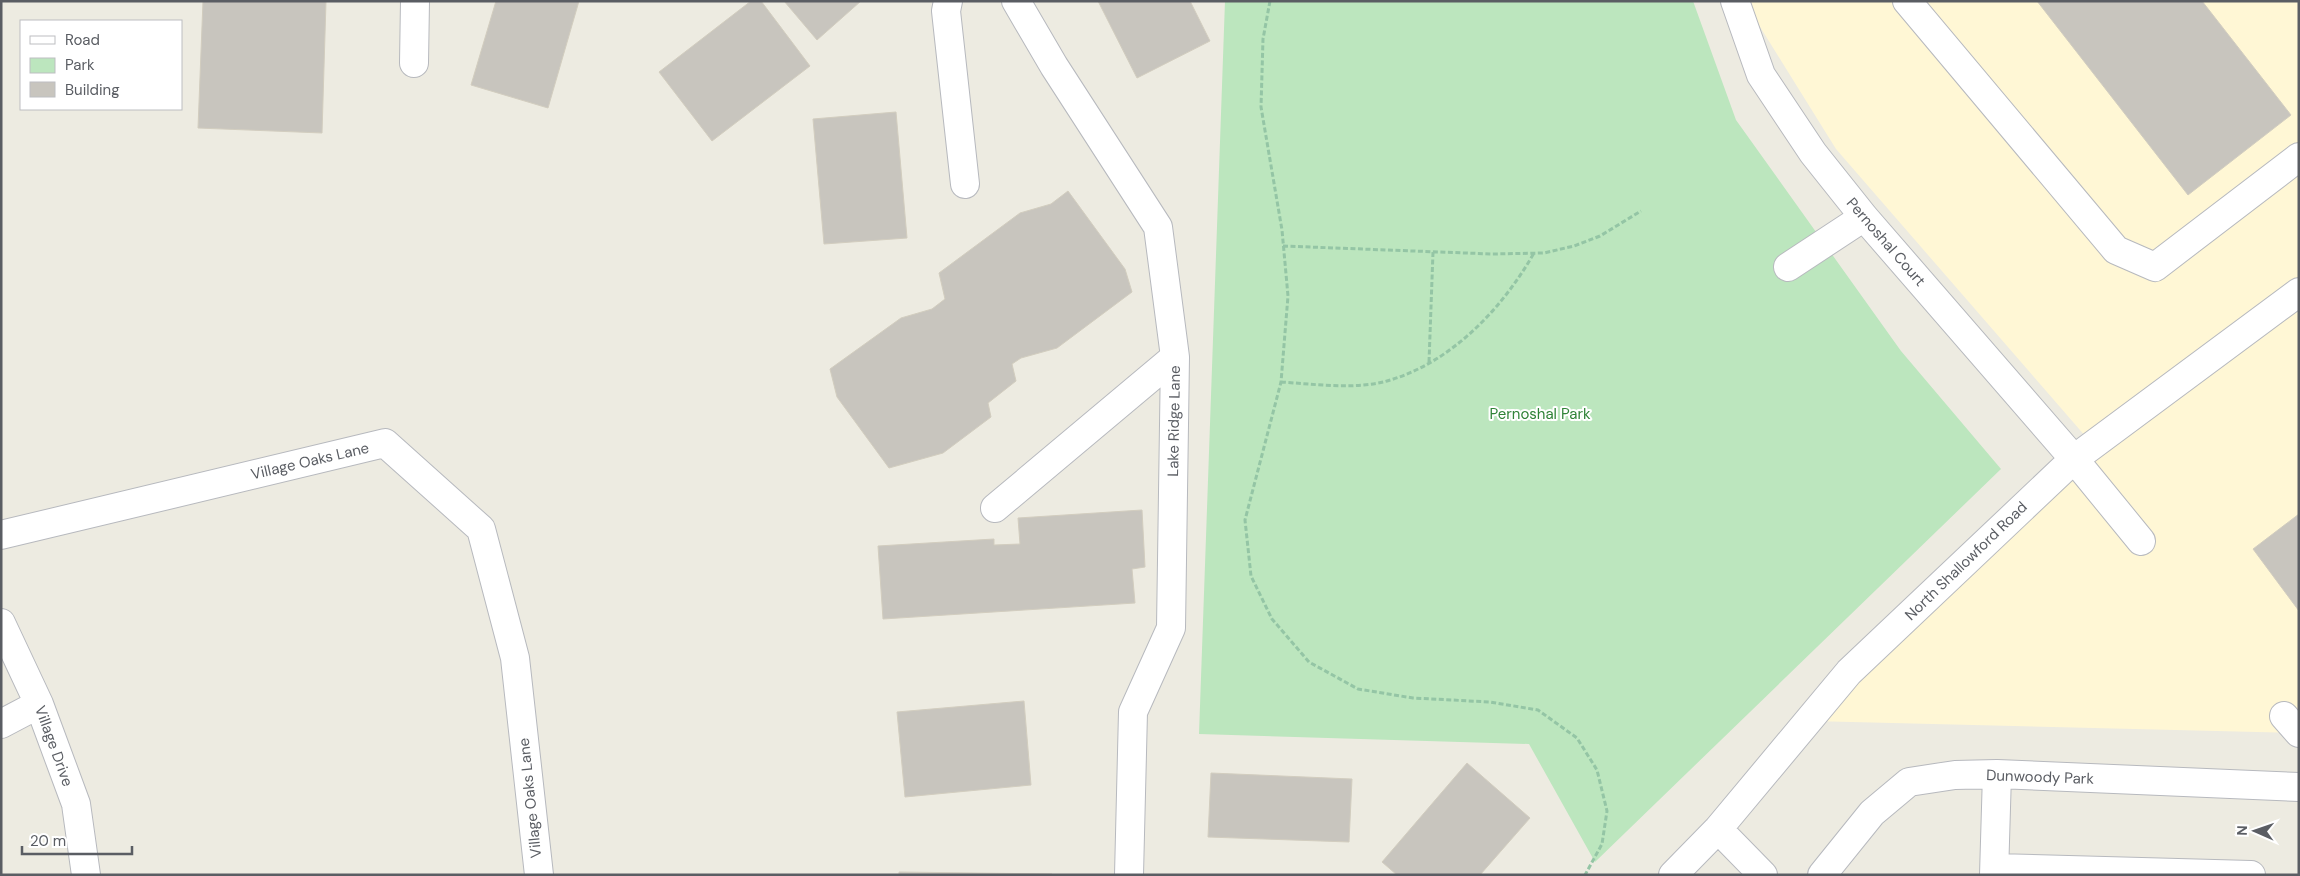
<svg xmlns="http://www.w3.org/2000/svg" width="2300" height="876" viewBox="0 0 2300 876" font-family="'DM Sans',sans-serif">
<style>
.commercial{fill:#fff7d5}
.green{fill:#bce6be}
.building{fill:#c8c5be;stroke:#d2cdbf}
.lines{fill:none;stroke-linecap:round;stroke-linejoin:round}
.minor-casing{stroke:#b7b9be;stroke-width:30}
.path{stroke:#94c5a5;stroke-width:3;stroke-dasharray:5 2.5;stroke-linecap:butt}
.minor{stroke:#fff;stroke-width:28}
.labels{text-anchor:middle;stroke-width:4;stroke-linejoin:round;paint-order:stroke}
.street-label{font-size:15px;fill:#5a5d63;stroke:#fff}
.park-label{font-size:15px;fill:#308338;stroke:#fff}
</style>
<rect width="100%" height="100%" fill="#edebe1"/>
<path class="commercial" d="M 1744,1 L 2299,1 L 2299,733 L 1811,721 L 2093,445 L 1836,149 Z"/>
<path class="green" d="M 1225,1 L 1693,1 L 1736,120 L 1901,351 L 2001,469 L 1595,862 L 1529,744 L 1199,734 Z"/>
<path class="building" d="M 203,1 L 326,1 L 322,133 L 198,128 Z
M 496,1 L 579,1 L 548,108 L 471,85 Z
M 751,1 L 761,1 L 810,66 L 712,141 L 659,72 Z
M 784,1 L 861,1 L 817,40 Z
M 1098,1 L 1190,1 L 1210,41 L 1137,78 Z
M 2037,1 L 2202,1 L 2291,115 L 2188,195 Z
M 896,112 L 907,238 L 824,244 L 813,119 Z
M 1068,191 L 1125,269 L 1132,292 L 1057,348 L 1021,358 L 1012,364 L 1016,381 L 988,403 L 991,417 L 943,453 L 889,468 L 837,397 L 830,369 L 901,318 L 932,309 L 945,299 L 939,273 L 1020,213 L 1051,204 Z
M 1142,510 L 1145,567 L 1132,569 L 1135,603 L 883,619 L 878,546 L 994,539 L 994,545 L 1020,544 L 1018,518 Z
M 2299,514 L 2299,611 L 2253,549 Z
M 1024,701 L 1031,785 L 905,797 L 897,712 Z
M 1467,763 L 1530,818 L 1480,875 L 1397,875 L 1382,862 Z
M 1211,773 L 1352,779 L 1349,842 L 1208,837 Z
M 899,872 L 1052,874 L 1052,875 L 899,875 Z"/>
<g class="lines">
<g class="minor-casing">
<path id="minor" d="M 948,1 L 946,11 L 965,184
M 1016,1 L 1054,66 L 1158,227 L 1175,357 L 1171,628 L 1133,712 L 1129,875
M 1735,1 L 1761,75 L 1813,153 L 1864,217 L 2074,459 L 2141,541
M 1907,1 L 2116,250 L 2155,267 L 2299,157
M 414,63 L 415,1
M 1788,267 L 1864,217
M 995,508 L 1175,357
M 1,535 L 385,443 L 481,529 L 515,658 L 539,875
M 1,623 L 39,704 L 76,804 L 86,875
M 2284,716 L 2299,733
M 1,724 L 39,704
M 1718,829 L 1763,875
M 1995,868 L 2251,875
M 1673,875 L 1718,829 L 1849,672 L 2074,459 L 2299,292
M 1822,875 L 1872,813 L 1909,782 L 1955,775 L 1997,774 L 2299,787
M 1994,875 L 1997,774"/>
</g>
<path class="path" d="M 1270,1 L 1263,39 L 1261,107 L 1282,230 L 1288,296 L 1281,382 L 1245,520 L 1251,576 L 1272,619 L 1309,662 L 1358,689 L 1413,698 L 1490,702 L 1538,710 L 1577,738 L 1597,770 L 1607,811 L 1602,844 L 1585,875
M 1283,246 L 1492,254 L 1544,253 L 1574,246 L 1600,236 L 1641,211
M 1429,362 L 1433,252
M 1281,382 C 1313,384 1356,390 1387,381 C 1451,363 1502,309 1534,253"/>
<use href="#minor" class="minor"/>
</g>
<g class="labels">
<g class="street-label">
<text transform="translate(1886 242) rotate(49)" y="5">Pernoshal Court</text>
<text transform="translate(1174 421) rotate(-89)" y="5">Lake Ridge Lane</text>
<text transform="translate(310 461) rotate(-13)" y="5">Village Oaks Lane</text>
<text transform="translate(1966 561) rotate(-44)" y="5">North Shallowford Road</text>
<text transform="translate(54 746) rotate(70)" y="5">Village Drive</text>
<text transform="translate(2040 777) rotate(2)" y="5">Dunwoody Park</text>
<text transform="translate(530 798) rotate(-96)" y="5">Village Oaks Lane</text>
</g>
<g class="park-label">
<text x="1540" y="419">Pernoshal Park</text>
</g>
</g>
<rect width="2300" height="876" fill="none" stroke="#5a5d63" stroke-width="5"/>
<rect x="20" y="20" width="162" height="90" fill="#ffffff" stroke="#bdbec1"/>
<rect x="30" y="36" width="25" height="8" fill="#ffffff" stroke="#bdbec1"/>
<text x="65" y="45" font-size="15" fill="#5a5d63">Road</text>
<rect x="30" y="58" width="25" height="15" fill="#bce6be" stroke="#bdbec1"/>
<text x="65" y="70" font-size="15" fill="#5a5d63">Park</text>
<rect x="30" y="82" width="25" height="15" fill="#c8c5be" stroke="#bdbec1"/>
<text x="65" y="95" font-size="15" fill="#5a5d63">Building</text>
<g transform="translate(2255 831) rotate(272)" stroke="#ffffff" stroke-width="4" paint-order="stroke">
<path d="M0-4L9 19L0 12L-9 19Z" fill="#5a5d63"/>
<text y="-8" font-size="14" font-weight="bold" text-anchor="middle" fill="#5a5d63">N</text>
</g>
<path d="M22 846v8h110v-8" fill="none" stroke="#5a5d63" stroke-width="2.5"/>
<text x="30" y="846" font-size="15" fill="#5a5d63" stroke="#ffffff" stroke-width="4" paint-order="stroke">20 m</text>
</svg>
